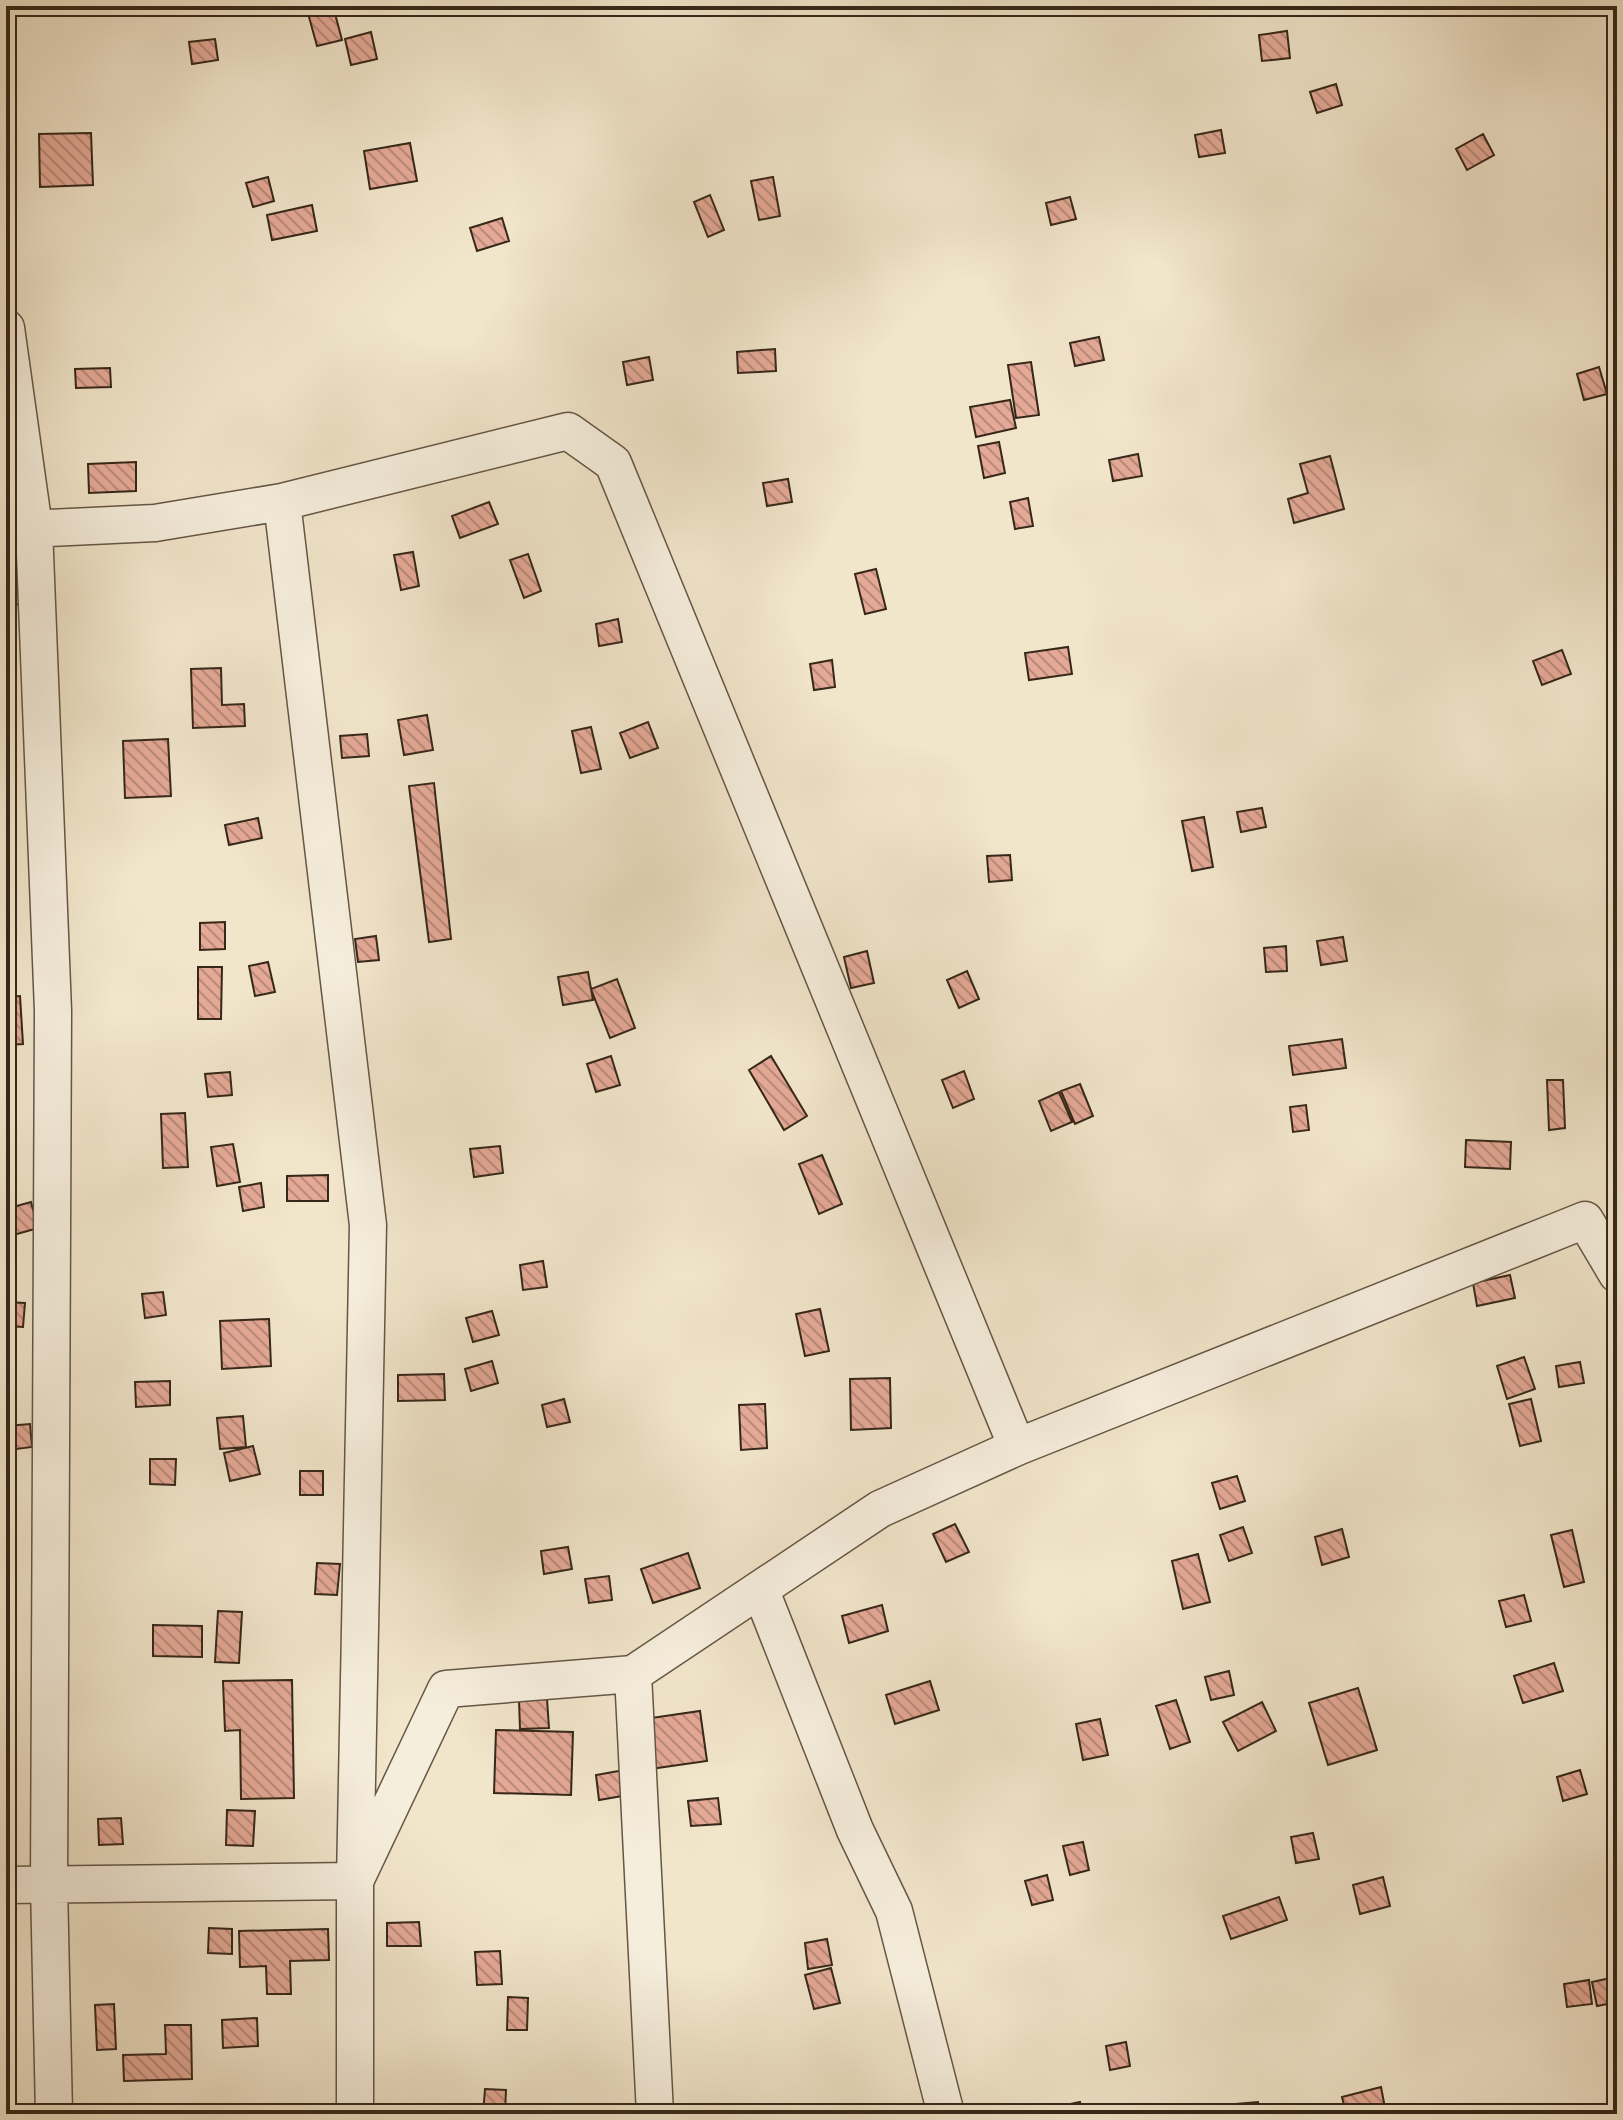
<svg xmlns="http://www.w3.org/2000/svg" width="1623" height="2120" viewBox="0 0 1623 2120" font-family="'Libre Caslon Text',serif">
<style>
.building{fill:url(#building-back-hatch);stroke:#362719;stroke-width:2}
.lines{fill:none;stroke-linecap:round;stroke-linejoin:round}
.minor-casing{stroke:#655645;stroke-width:39}
.minor{stroke:#f6eedd;stroke-width:36}
</style>
<defs>
<pattern id="building-back-hatch" width="6" height="6" patternUnits="userSpaceOnUse" patternTransform="scale(2)"><rect width="6" height="6" fill="#e5a997"/><path d="M-1 5l2 2M0 0l6 6M5-1l2 2" fill="none" stroke="#ba8a7a"/></pattern>
</defs>
<rect width="100%" height="100%" fill="#f1e5ca"/>
<filter id="stains"><feTurbulence type="fractalNoise" baseFrequency=".0025" numOctaves="4"/><feColorMatrix values="0 0 0 0 .2 0 0 0 0 .09 0 0 0 0 .02 0 0 0 .5 -.17"/></filter>
<radialGradient id="worn" r=".72"><stop offset=".6" stop-color="#630" stop-opacity="0"/><stop offset="1" stop-color="#630" stop-opacity=".3"/></radialGradient>
<path class="building" d="M 306,6 L 333,6 L 342,40 L 317,46 Z
M 1287,31 L 1290,58 L 1262,61 L 1259,35 Z
M 371,32 L 377,59 L 351,65 L 345,39 Z
M 215,39 L 218,60 L 192,64 L 189,42 Z
M 1336,84 L 1342,105 L 1317,113 L 1310,92 Z
M 1221,130 L 1225,153 L 1199,157 L 1195,135 Z
M 91,133 L 93,185 L 40,187 L 39,134 Z
M 1483,134 L 1494,155 L 1467,170 L 1456,149 Z
M 410,143 L 417,181 L 370,189 L 364,151 Z
M 268,177 L 274,201 L 253,207 L 246,183 Z
M 773,177 L 780,216 L 759,220 L 751,181 Z
M 710,195 L 724,230 L 708,237 L 694,202 Z
M 1070,197 L 1076,219 L 1051,225 L 1046,203 Z
M 312,205 L 317,231 L 272,240 L 267,215 Z
M 502,218 L 509,241 L 477,251 L 470,228 Z
M 1099,337 L 1104,360 L 1075,366 L 1070,343 Z
M 775,349 L 776,371 L 738,373 L 737,352 Z
M 649,357 L 653,380 L 627,385 L 623,362 Z
M 1031,362 L 1039,415 L 1016,418 L 1008,365 Z
M 1599,367 L 1607,394 L 1584,400 L 1577,374 Z
M 110,368 L 111,387 L 76,388 L 75,369 Z
M 1010,400 L 1016,428 L 976,437 L 970,407 Z
M 999,442 L 1005,473 L 984,478 L 978,446 Z
M 1138,454 L 1142,476 L 1113,481 L 1109,460 Z
M 1330,456 L 1344,509 L 1294,523 L 1288,499 L 1308,493 L 1300,464 Z
M 136,462 L 136,491 L 89,493 L 88,464 Z
M 788,479 L 792,502 L 767,506 L 763,483 Z
M 1028,498 L 1033,526 L 1015,529 L 1010,502 Z
M 489,502 L 498,524 L 460,538 L 452,516 Z
M 413,552 L 419,586 L 401,590 L 394,555 Z
M 528,554 L 541,591 L 524,598 L 510,560 Z
M 876,569 L 886,609 L 865,614 L 855,574 Z
M 23,581 L 24,604 L 6,605 L 6,582 Z
M 618,619 L 622,642 L 599,646 L 596,624 Z
M 1068,647 L 1072,674 L 1029,680 L 1025,653 Z
M 1562,650 L 1571,674 L 1542,685 L 1533,661 Z
M 832,660 L 835,687 L 814,690 L 810,664 Z
M 221,668 L 222,705 L 244,704 L 245,726 L 193,728 L 191,669 Z
M 427,715 L 433,750 L 404,755 L 398,720 Z
M 648,722 L 658,748 L 630,758 L 620,733 Z
M 591,727 L 601,769 L 581,773 L 572,731 Z
M 367,734 L 369,756 L 342,758 L 340,736 Z
M 168,739 L 171,796 L 125,798 L 123,741 Z
M 434,783 L 451,939 L 429,942 L 409,786 Z
M 1262,808 L 1266,827 L 1241,832 L 1237,812 Z
M 1204,817 L 1213,867 L 1192,871 L 1182,821 Z
M 258,818 L 262,838 L 229,845 L 225,825 Z
M 1010,855 L 1012,880 L 989,882 L 987,856 Z
M 225,922 L 225,949 L 200,950 L 200,923 Z
M 376,936 L 379,960 L 358,962 L 355,939 Z
M 1343,937 L 1347,961 L 1321,965 L 1317,941 Z
M 1286,946 L 1287,971 L 1266,972 L 1264,948 Z
M 867,951 L 874,983 L 851,988 L 844,957 Z
M 268,962 L 275,992 L 255,996 L 249,966 Z
M 198,967 L 222,967 L 221,1019 L 198,1019 Z
M 967,971 L 979,999 L 959,1008 L 947,980 Z
M 588,972 L 593,1000 L 563,1005 L 558,977 Z
M 617,979 L 635,1028 L 610,1038 L 591,989 Z
M 20,996 L 23,1044 L 6,1045 L 6,997 Z
M 1342,1039 L 1346,1068 L 1293,1075 L 1289,1046 Z
M 611,1056 L 620,1085 L 596,1092 L 587,1064 Z
M 771,1056 L 807,1116 L 784,1130 L 749,1070 Z
M 964,1071 L 974,1099 L 953,1108 L 942,1080 Z
M 230,1072 L 232,1095 L 208,1097 L 205,1074 Z
M 1547,1080 L 1563,1080 L 1565,1128 L 1549,1130 Z
M 1080,1084 L 1093,1116 L 1075,1124 L 1061,1091 Z
M 1059,1092 L 1072,1122 L 1051,1131 L 1039,1101 Z
M 1306,1105 L 1309,1130 L 1293,1132 L 1290,1107 Z
M 185,1113 L 188,1167 L 163,1168 L 161,1114 Z
M 1466,1140 L 1511,1142 L 1510,1169 L 1465,1167 Z
M 233,1144 L 240,1182 L 217,1186 L 211,1147 Z
M 500,1146 L 503,1173 L 474,1177 L 470,1149 Z
M 822,1155 L 842,1204 L 819,1214 L 799,1164 Z
M 328,1175 L 328,1201 L 287,1201 L 287,1176 Z
M 261,1183 L 264,1207 L 243,1211 L 239,1187 Z
M 31,1202 L 38,1228 L 10,1236 L 6,1209 Z
M 543,1261 L 547,1287 L 523,1290 L 520,1265 Z
M 1510,1275 L 1515,1298 L 1477,1306 L 1473,1283 Z
M 163,1292 L 166,1315 L 145,1318 L 142,1294 Z
M 6,1302 L 25,1303 L 23,1327 L 6,1326 Z
M 820,1309 L 829,1351 L 805,1356 L 796,1314 Z
M 492,1311 L 499,1335 L 473,1342 L 466,1318 Z
M 269,1319 L 271,1366 L 222,1369 L 220,1321 Z
M 1524,1357 L 1535,1389 L 1507,1399 L 1497,1366 Z
M 492,1361 L 498,1383 L 471,1391 L 465,1369 Z
M 1580,1362 L 1584,1383 L 1559,1387 L 1556,1366 Z
M 444,1374 L 445,1400 L 398,1401 L 398,1375 Z
M 890,1378 L 891,1428 L 851,1430 L 850,1379 Z
M 170,1381 L 170,1405 L 136,1407 L 135,1382 Z
M 564,1399 L 570,1422 L 547,1427 L 542,1405 Z
M 1531,1399 L 1541,1441 L 1520,1446 L 1509,1404 Z
M 765,1404 L 767,1448 L 741,1450 L 739,1405 Z
M 243,1416 L 246,1447 L 220,1449 L 217,1418 Z
M 30,1424 L 32,1447 L 9,1450 L 6,1426 Z
M 253,1446 L 260,1474 L 230,1481 L 224,1453 Z
M 150,1459 L 176,1459 L 175,1485 L 150,1484 Z
M 300,1471 L 323,1471 L 323,1495 L 300,1495 Z
M 1237,1476 L 1245,1501 L 1220,1509 L 1212,1483 Z
M 955,1524 L 969,1552 L 946,1562 L 933,1534 Z
M 1243,1527 L 1252,1553 L 1229,1561 L 1220,1535 Z
M 1342,1529 L 1349,1557 L 1322,1565 L 1315,1537 Z
M 1572,1530 L 1584,1582 L 1564,1587 L 1551,1535 Z
M 568,1547 L 572,1569 L 544,1574 L 541,1551 Z
M 688,1553 L 700,1588 L 653,1603 L 641,1569 Z
M 1198,1554 L 1210,1602 L 1183,1609 L 1172,1561 Z
M 317,1563 L 340,1564 L 337,1595 L 315,1594 Z
M 609,1576 L 612,1600 L 589,1603 L 585,1579 Z
M 1524,1595 L 1531,1621 L 1506,1627 L 1499,1601 Z
M 882,1605 L 888,1631 L 849,1643 L 842,1616 Z
M 218,1611 L 242,1612 L 239,1663 L 215,1662 Z
M 153,1625 L 202,1626 L 202,1657 L 153,1656 Z
M 1554,1663 L 1563,1691 L 1523,1703 L 1514,1676 Z
M 1229,1671 L 1234,1695 L 1211,1700 L 1205,1677 Z
M 292,1680 L 294,1798 L 241,1799 L 240,1730 L 225,1731 L 223,1681 Z
M 930,1681 L 939,1710 L 895,1724 L 886,1695 Z
M 1358,1688 L 1377,1750 L 1328,1765 L 1309,1703 Z
M 547,1699 L 549,1728 L 520,1729 L 519,1700 Z
M 1176,1700 L 1190,1742 L 1170,1749 L 1156,1706 Z
M 1262,1702 L 1276,1731 L 1238,1751 L 1223,1722 Z
M 700,1711 L 707,1761 L 650,1769 L 644,1719 Z
M 1100,1719 L 1108,1755 L 1083,1760 L 1076,1724 Z
M 496,1730 L 573,1732 L 571,1795 L 494,1793 Z
M 630,1769 L 634,1794 L 599,1800 L 596,1775 Z
M 1580,1770 L 1587,1794 L 1563,1801 L 1557,1777 Z
M 718,1798 L 721,1824 L 691,1826 L 688,1801 Z
M 227,1810 L 255,1811 L 253,1846 L 226,1845 Z
M 121,1818 L 123,1844 L 99,1845 L 98,1819 Z
M 1313,1833 L 1319,1859 L 1296,1863 L 1291,1837 Z
M 1083,1842 L 1089,1870 L 1070,1875 L 1063,1846 Z
M 1047,1875 L 1053,1900 L 1032,1905 L 1025,1881 Z
M 1383,1877 L 1390,1906 L 1360,1914 L 1353,1885 Z
M 1279,1897 L 1287,1920 L 1231,1939 L 1223,1916 Z
M 419,1922 L 421,1946 L 387,1946 L 387,1923 Z
M 209,1928 L 232,1929 L 232,1954 L 208,1953 Z
M 328,1929 L 329,1960 L 290,1961 L 291,1994 L 267,1994 L 266,1966 L 240,1967 L 239,1931 Z
M 827,1939 L 832,1965 L 808,1969 L 805,1943 Z
M 500,1951 L 502,1984 L 477,1985 L 475,1952 Z
M 831,1968 L 840,2003 L 814,2009 L 805,1975 Z
M 1615,1977 L 1617,2002 L 1597,2006 L 1592,1982 Z
M 1589,1980 L 1592,2004 L 1567,2007 L 1564,1984 Z
M 508,1997 L 528,1998 L 527,2030 L 507,2030 Z
M 114,2004 L 116,2049 L 97,2050 L 95,2005 Z
M 257,2018 L 258,2046 L 223,2048 L 222,2020 Z
M 165,2025 L 191,2025 L 192,2079 L 124,2081 L 123,2055 L 166,2054 Z
M 1126,2042 L 1130,2066 L 1110,2070 L 1106,2046 Z
M 1381,2087 L 1385,2108 L 1346,2114 L 1342,2097 Z
M 485,2089 L 506,2090 L 505,2114 L 483,2114 Z
M 1080,2102 L 1083,2114 L 1058,2114 L 1056,2107 Z
M 1258,2102 L 1259,2114 L 1237,2114 L 1236,2104 Z"/>
<g class="lines">
<g class="minor-casing">
<path id="minor" d="M 6,328 L 34,528 L 53,1011 L 49,1885 L 54,2114
M 282,502 L 368,1225 L 355,1881 L 355,2114
M 6,530 L 155,523 L 282,502 L 568,431 L 613,463 L 1017,1447
M 761,1591 L 855,1830 L 894,1911 L 946,2114
M 633,1674 L 655,2114
M 6,1885 L 355,1881 L 446,1689 L 633,1674 L 880,1509 L 1017,1447 L 1585,1220 L 1617,1274"/>
</g>
<use href="#minor" class="minor"/>
</g>
<rect width="1623" height="2120" fill="none" stroke="#f1e5ca" stroke-width="32"/>
<rect x="8" y="8" width="1607" height="2104" fill="none" stroke="#362719" stroke-width="4"/>
<rect x="16" y="16" width="1591" height="2088" fill="none" stroke="#362719" stroke-width="2"/>
<rect width="100%" height="100%" filter="url(#stains)"/>
<rect width="100%" height="100%" fill="url(#worn)"/>
</svg>
